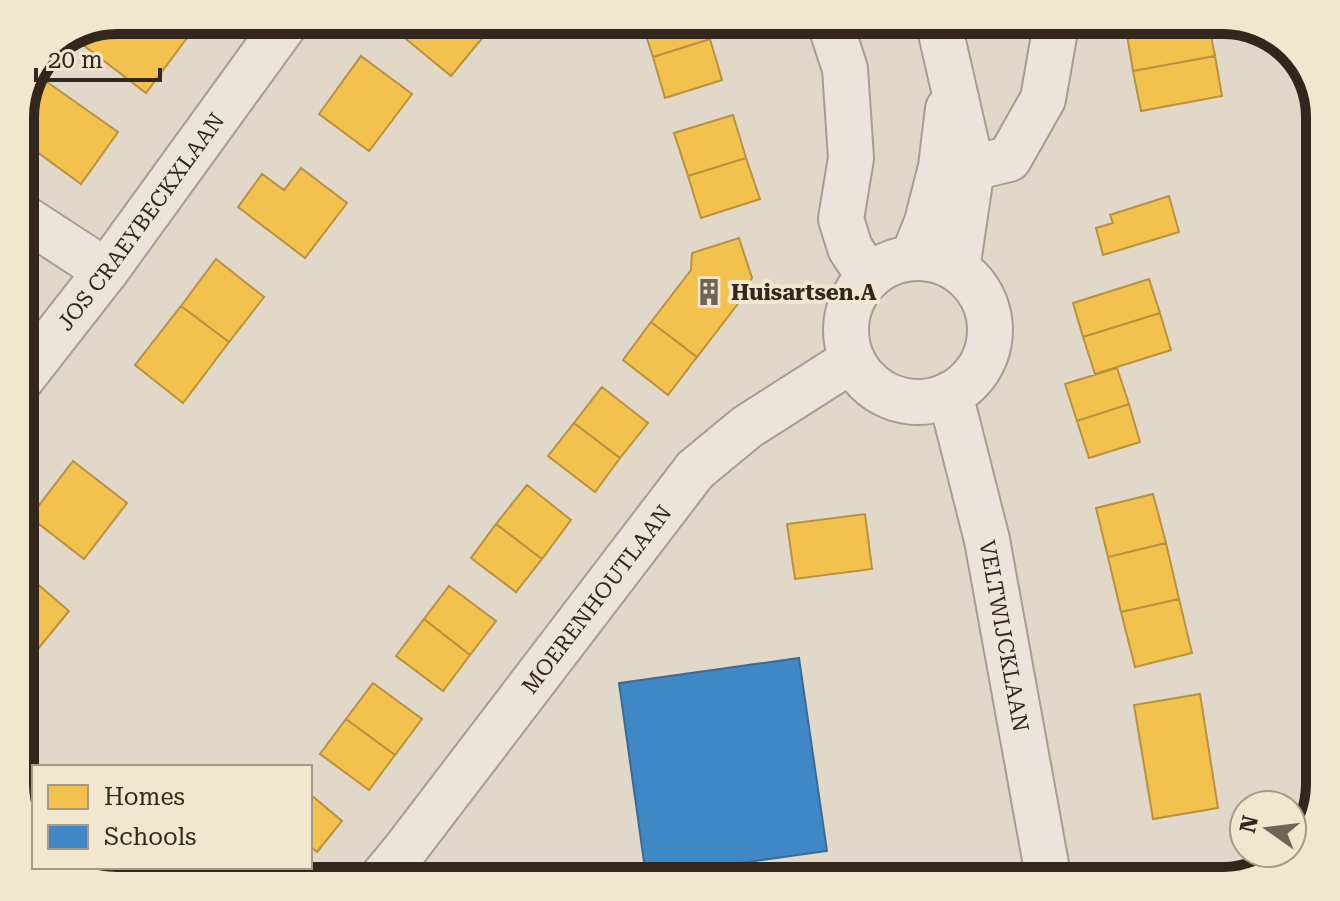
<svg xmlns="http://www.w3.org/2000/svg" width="1340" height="901" viewBox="0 0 1340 901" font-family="'Roboto Serif',serif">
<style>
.homes{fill:#f2c14e;stroke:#b9923f;stroke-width:2}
.schools{fill:#3f88c5;stroke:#3b6b92;stroke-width:2}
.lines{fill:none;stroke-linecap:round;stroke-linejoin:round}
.minor-casing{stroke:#a69d93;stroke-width:48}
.tertiary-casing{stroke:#a69d93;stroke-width:48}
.minor{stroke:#eae4da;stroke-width:44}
.tertiary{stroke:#eae4da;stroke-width:44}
.labels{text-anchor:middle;stroke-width:8;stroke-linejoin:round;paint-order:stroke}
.street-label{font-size:22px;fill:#33261c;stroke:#f3e6ce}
.poi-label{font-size:22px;font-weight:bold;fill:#33261c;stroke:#f3e6ce;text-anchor:start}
.rim{fill:none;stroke:#33261c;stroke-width:10}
</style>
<rect width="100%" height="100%" fill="#e1d8c9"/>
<path class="homes" d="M 117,20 L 162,20 L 187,38 L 146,93 L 74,38 Z
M 383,20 L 497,20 L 451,76 Z
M 641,20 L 704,20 L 710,39 L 653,57 Z
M 1124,20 L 1205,20 L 1127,35 Z
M 1208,20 L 1215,56 L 1133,71 L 1127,35 Z
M 710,39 L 722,80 L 665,98 L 653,57 Z
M 361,56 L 412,94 L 369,151 L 319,114 Z
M 1215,56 L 1222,96 L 1141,111 L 1133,71 Z
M 40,77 L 118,132 L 81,184 L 37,152 L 31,162 L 20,155 L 20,111 L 28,93 Z
M 733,115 L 746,158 L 688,176 L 674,133 Z
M 746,158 L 760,199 L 701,218 L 688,176 Z
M 301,168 L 347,203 L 305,258 L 238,207 L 262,174 L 284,190 Z
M 1169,196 L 1179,232 L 1103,255 L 1096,228 L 1113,223 L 1110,215 Z
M 739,238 L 752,278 L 737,305 L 697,357 L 651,322 L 691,270 L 692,253 Z
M 216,259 L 264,297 L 229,342 L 181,306 Z
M 1149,279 L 1160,313 L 1083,337 L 1073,303 Z
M 181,306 L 229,342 L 183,403 L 135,365 Z
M 1160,313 L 1171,350 L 1095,374 L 1083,337 Z
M 651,322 L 697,357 L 668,395 L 623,360 Z
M 1117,368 L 1129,404 L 1077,421 L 1065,384 Z
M 602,387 L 648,423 L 620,458 L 574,423 Z
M 1129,404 L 1140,442 L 1089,458 L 1077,421 Z
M 574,423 L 620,458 L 595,492 L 548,456 Z
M 1320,432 L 1320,532 L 1312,532 Z
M 73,461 L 127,503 L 84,559 L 30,517 Z
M 527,485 L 571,520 L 542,559 L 496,524 Z
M 1153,494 L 1166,543 L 1108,557 L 1096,508 Z
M 865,514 L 872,569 L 795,579 L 787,524 Z
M 496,524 L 542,559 L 516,592 L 471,558 Z
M 1166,543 L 1179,599 L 1121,612 L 1108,557 Z
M 20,569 L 69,611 L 20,671 Z
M 449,586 L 496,621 L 470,655 L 424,619 Z
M 1179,599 L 1192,653 L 1135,667 L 1121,612 Z
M 424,619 L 470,655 L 443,691 L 396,656 Z
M 373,683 L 422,719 L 395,755 L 346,719 Z
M 1200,694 L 1218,808 L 1153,819 L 1134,705 Z
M 346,719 L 395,755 L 369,790 L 320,754 Z
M 310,794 L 342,821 L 317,852 L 310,846 Z
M 184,867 L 202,867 L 221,881 L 174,881 Z
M 268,867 L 305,867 L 293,881 L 285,881 Z"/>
<path class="schools" d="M 799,658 L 827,851 L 646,876 L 619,683 Z"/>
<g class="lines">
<g class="minor-casing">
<g id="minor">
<path d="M 829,20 L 845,69 L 851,158 L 841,219 L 850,248 L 869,277"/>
<path d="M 972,168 L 1009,159 L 1043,99 L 1054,36 L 1053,20"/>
<path d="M 20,215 L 106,271"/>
<path id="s1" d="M 20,381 L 106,271 L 288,20"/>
<path id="s2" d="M 379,881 L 404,851 L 695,470 L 747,427 L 852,360"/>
</g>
</g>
<g class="tertiary-casing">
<g id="tertiary">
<path d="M 938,20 L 972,168 L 957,269"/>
<path d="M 913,257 L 927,222 L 941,167 L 948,109"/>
<circle cx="918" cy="330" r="72"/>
<path id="s3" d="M 950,394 L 987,540 L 1049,881"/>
</g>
</g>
<use href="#minor" class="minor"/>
<use href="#tertiary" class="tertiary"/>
</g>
<defs>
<g id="building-bare" transform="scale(2.16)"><path d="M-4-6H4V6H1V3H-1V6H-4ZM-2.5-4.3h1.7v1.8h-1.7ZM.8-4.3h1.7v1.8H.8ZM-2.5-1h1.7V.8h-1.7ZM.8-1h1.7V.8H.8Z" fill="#706459" stroke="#f3e6ce" stroke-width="2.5" paint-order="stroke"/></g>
</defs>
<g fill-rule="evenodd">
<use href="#building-bare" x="709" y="292"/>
</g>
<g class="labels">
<g class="street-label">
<text dy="8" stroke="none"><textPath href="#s1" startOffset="200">JOS CRAEYBECKXLAAN</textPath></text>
<text dy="8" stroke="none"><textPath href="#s2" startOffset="356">MOERENHOUTLAAN</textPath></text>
<text dy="8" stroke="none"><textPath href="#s3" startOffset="248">VELTWIJCKLAAN</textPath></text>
</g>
<g class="poi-label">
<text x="731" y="300">Huisartsen.A</text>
</g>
</g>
<path d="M0 0H1340V901H0ZM117 34H1223A83 83 0 0 1 1306 117V784A83 83 0 0 1 1223 867H117A83 83 0 0 1 34 784V117A83 83 0 0 1 117 34Z" fill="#f3e6ce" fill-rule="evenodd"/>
<path class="rim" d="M117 34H1223A83 83 0 0 1 1306 117V784A83 83 0 0 1 1223 867H117A83 83 0 0 1 34 784V117A83 83 0 0 1 117 34Z"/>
<rect x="32" y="765" width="280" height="104" fill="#f3e6ce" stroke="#a69987" stroke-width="2"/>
<rect x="48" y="785" width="40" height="24" fill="#f2c14e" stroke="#a69987" stroke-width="2"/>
<text x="104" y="805" font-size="24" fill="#33261c">Homes</text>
<rect x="48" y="825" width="40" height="24" fill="#3f88c5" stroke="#a69987" stroke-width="2"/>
<text x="104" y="845" font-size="24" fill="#33261c">Schools</text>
<g transform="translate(1268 829) rotate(284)"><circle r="38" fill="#f3e6ce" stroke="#a69987" stroke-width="2"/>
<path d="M0-6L14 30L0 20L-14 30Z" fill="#706459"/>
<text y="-12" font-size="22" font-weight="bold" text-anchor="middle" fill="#33261c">N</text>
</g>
<path d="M36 68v12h124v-12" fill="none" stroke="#33261c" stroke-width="4"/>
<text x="48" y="68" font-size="24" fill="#33261c" stroke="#f3e6ce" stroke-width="6" paint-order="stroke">20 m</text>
</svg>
